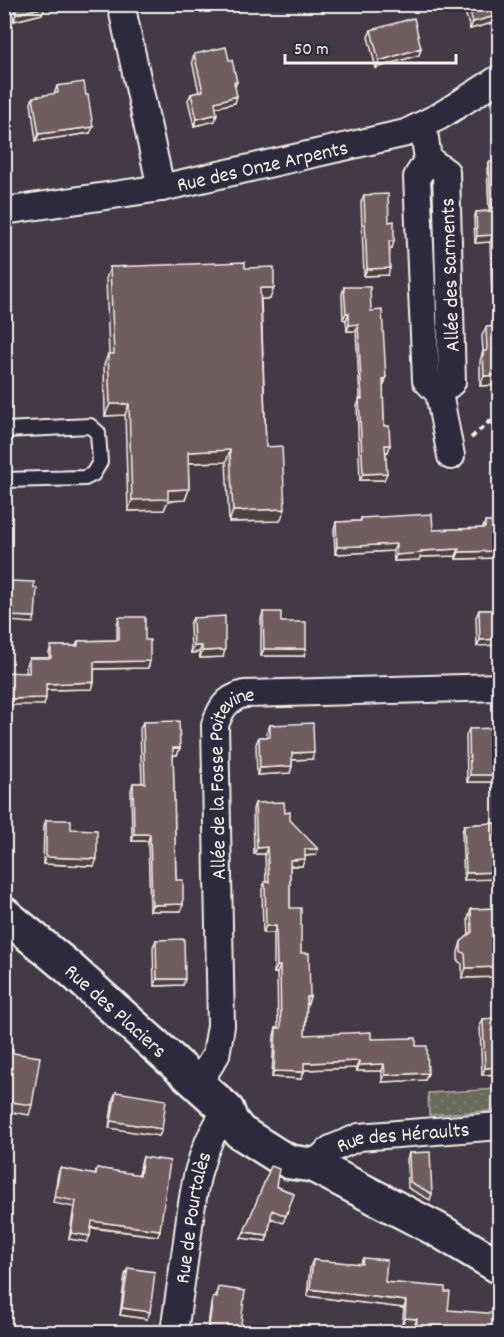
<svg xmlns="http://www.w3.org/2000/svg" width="504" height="1337" viewBox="0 0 504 1337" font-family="Dekko,sans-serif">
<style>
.green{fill:url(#green-dots);stroke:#aeaea2;stroke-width:1.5}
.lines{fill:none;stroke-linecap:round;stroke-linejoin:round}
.lane-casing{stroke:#f4f1e8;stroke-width:18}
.street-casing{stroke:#f4f1e8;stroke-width:30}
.secondary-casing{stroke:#f4f1e8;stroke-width:38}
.path{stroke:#f4f1e8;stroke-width:4;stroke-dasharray:6 4.5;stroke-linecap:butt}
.lane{stroke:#2f2a3d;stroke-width:14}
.street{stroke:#2f2a3d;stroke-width:26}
.secondary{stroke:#2f2a3d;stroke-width:33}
.wall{fill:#614e52;stroke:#f4f1e8;stroke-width:1.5}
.shaded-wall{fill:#4f4042;stroke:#f4f1e8;stroke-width:1.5}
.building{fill:#715b5f;stroke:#f4f1e8;stroke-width:1.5}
.labels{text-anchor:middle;stroke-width:6;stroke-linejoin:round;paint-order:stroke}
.street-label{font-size:21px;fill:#f4f1e8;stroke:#2f2a3d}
</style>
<defs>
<pattern id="green-dots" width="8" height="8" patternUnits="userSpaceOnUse" patternTransform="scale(1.5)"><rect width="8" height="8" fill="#686a5b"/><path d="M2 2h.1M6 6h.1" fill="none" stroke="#7e8073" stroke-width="1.8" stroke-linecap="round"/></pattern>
</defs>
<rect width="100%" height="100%" fill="#433947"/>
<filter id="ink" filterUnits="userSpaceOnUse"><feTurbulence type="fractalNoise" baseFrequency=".0167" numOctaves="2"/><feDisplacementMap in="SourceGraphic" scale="12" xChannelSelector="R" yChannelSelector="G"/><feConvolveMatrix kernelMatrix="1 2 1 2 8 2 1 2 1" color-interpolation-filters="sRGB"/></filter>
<g filter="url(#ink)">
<path class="green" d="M 499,1089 L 499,1110 L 429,1115 L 428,1093 Z"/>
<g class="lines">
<g class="lane-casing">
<path id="lane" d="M 4,430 L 90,426 L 98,433 L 100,462 L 93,474 L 85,478 L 4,480"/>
</g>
<g class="street-casing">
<g id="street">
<path id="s1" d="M 121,4 L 161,188 L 406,133 L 440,116 L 500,78"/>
<path d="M 423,125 L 428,159 L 417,177 L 426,380 L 439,393 L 452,382 L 446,172 L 428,159"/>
<path d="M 4,211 L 161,188"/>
<path d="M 439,393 L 451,456"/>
<path id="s2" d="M 197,1085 L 216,1055 L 221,1026 L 215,725 C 221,708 226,699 244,694 L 500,687"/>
<path id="s3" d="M 313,1165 L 331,1149 L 359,1137 L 500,1126"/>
<path id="s4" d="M 174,1332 C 178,1302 183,1271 187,1241 C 193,1192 197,1151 227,1110"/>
</g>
</g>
<g class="secondary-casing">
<g id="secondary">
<path id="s5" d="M 4,914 L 68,967 L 227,1110 L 231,1121 L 240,1132 L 278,1156 L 290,1162 L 313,1165 L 438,1230 L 500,1267"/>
</g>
</g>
<path class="path" d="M 471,438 L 489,422 L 500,420"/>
<use href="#lane" class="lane"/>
<use href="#street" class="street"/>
<use href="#secondary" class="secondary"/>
</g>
<path class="wall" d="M 10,4 L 44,4 L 42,14 L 14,21 Z
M 460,4 L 492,4 L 495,16 L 492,23 L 470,29 L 465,12 L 463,13 Z
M 371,30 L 421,48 L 419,55 L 376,68 L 368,37 Z
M 194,54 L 229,60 L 237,82 L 235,87 L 235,103 L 216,107 L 215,121 L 194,126 L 188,100 L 191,94 L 199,92 L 192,61 Z
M 57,86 L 86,95 L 90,133 L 36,141 L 31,103 L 33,97 L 54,94 Z
M 489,162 L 500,296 L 492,297 L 490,242 L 475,243 L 474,219 L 476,212 L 489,211 L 487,169 Z
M 364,195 L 389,222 L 392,248 L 390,248 L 388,275 L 364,276 L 361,202 Z
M 110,267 L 245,268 L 270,299 L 261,299 L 266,447 L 280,521 L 229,522 L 226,462 L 188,463 L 189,489 L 185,500 L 168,501 L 164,510 L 128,511 L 125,415 L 105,416 L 104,365 L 108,354 L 109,354 L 106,279 Z
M 344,287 L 371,311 L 386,378 L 384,385 L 383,385 L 384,426 L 390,445 L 388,452 L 386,452 L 384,480 L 360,480 L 357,406 L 360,399 L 356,331 L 347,331 L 346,320 L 343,319 L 342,294 Z
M 500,326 L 500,409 L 497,409 L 496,385 L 480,386 L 480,361 L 483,351 L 482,336 L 486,327 Z
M 361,518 L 433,530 L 483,528 L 485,522 L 500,522 L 500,558 L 456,559 L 456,556 L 420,557 L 419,560 L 394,561 L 393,551 L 335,554 L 334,529 L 336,522 L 360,521 Z
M 479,610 L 500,610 L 477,646 L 476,617 Z
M 263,612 L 281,622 L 306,649 L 304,656 L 261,656 L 261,619 Z
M 119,617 L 145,640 L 150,661 L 148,668 L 94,669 L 94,682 L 92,689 L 46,690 L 44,705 L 26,673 L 26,665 L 29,658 L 49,658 L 49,653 L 51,646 L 76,646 L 78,641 L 117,640 L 117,624 Z
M 193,618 L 223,657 L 200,658 L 199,652 L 191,653 L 190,624 Z
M 143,722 L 180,748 L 177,755 L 173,755 L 176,880 L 183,904 L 181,911 L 150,911 L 148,841 L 132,841 L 131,790 L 133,783 L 142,783 L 140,729 Z
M 270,725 L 312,759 L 292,760 L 292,766 L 290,773 L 257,775 L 256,744 L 259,737 L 267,737 L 267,732 Z
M 469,729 L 495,782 L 467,782 L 466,736 Z
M 255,803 L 285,813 L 316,855 L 305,856 L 302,866 L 290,866 L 290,908 L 301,953 L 308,1004 L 307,1004 L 305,1035 L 371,1039 L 416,1046 L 428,1073 L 425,1080 L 382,1082 L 382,1071 L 357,1071 L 356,1068 L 304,1070 L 301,1079 L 272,1077 L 274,1035 L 276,1028 L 278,1028 L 277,973 L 274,973 L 274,933 L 263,933 L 262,889 L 265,882 L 266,882 L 265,854 L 254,854 L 253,809 Z
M 46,820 L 71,829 L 94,866 L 43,864 L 44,826 Z
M 495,823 L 464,880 L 462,832 L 464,825 Z
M 500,908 L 500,977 L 462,978 L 462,964 L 458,961 L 458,952 L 461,942 L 469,935 L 468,919 L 471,909 Z
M 156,940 L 183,985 L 154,986 L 153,947 Z
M 500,1018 L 500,1074 L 482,1075 L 480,1026 L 483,1019 Z
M 4,1047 L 13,1053 L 32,1105 L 29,1115 L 4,1111 Z
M 116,1092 L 162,1129 L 159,1136 L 109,1128 L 113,1099 Z
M 409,1153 L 432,1194 L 430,1200 L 408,1188 L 407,1159 Z
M 143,1157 L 160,1230 L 158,1236 L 91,1228 L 87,1242 L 69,1239 L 74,1207 L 53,1203 L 58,1174 L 60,1168 L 95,1175 L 97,1168 L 139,1175 L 141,1163 Z
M 276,1186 L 294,1194 L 283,1223 L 271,1218 L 268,1235 L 266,1241 L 241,1238 Z
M 500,1190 L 500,1245 L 491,1240 L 494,1233 L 499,1229 L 493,1197 L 496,1191 Z
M 363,1258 L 385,1282 L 445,1292 L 448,1310 L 500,1332 L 414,1332 L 414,1326 L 402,1325 L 404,1308 L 307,1296 L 310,1267 L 313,1260 L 360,1264 Z
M 128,1268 L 147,1319 L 120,1315 L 125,1275 Z
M 218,1287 L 240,1332 L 207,1332 L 211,1304 L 213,1297 L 215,1298 Z"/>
<path class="shaded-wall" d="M 468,5 L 465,12 L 463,13 L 465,6 Z
M 45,7 L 42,14 L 14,21 L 16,14 Z
M 495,16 L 492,23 L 470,29 L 473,22 Z
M 421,48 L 419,55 L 376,68 L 379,61 Z
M 237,96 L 235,103 L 212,108 L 215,102 Z
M 217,114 L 215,121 L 194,126 L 197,119 Z
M 93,127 L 90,133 L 36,141 L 39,134 Z
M 493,235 L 490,242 L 475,243 L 477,236 Z
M 389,241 L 394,241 L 392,248 L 387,248 Z
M 390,268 L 388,275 L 364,276 L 367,269 Z
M 260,288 L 274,288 L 270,299 L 256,299 Z
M 494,290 L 500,290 L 500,296 L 492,297 Z
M 346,313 L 349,313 L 346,320 L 343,319 Z
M 358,324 L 356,331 L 347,331 L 349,325 Z
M 499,375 L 496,385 L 480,386 L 484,376 Z
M 386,378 L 384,385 L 380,385 L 383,379 Z
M 110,404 L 129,404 L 125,415 L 105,416 Z
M 385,445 L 390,445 L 388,452 L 383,452 Z
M 230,450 L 226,462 L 184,463 L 188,452 Z
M 387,473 L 384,480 L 360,480 L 363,474 Z
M 189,489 L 185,500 L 168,501 L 164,510 L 128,511 L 132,500 L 168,490 Z
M 285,509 L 280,521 L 229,522 L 233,511 Z
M 396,544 L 393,551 L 335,554 L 337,547 Z
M 459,549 L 456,556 L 420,557 L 419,560 L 394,561 L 396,555 L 421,551 Z
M 500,551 L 500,558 L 456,559 L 459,552 Z
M 9,616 L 35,617 L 33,623 L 9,621 L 7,626 L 4,626 L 4,620 Z
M 500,639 L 500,645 L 477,646 L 480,640 Z
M 194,646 L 202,646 L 199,652 L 191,653 Z
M 264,649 L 306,649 L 304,656 L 261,656 Z
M 225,650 L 223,657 L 200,658 L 202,651 Z
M 150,661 L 148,668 L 92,669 L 94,662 Z
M 94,682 L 92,689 L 44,690 L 46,684 Z
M 46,698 L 44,705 L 4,705 L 4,699 Z
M 173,748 L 180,748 L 177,755 L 170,755 Z
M 314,752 L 312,759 L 290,760 L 292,753 Z
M 292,766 L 290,773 L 257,775 L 260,768 Z
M 470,775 L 497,775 L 495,782 L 467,782 Z
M 4,832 L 8,832 L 5,839 L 4,839 Z
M 134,834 L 150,834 L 148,841 L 132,841 Z
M 267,847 L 265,854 L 254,854 L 257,848 Z
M 305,849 L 318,849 L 316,855 L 302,856 Z
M 46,857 L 97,859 L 94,866 L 43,864 Z
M 305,859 L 302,866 L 287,866 L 290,860 Z
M 500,872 L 500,879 L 464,880 L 466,873 Z
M 183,904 L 181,911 L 150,911 L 152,905 Z
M 266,926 L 276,926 L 274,933 L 263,933 Z
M 277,966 L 280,966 L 277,973 L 274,973 Z
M 500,967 L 500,977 L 462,978 L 466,968 Z
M 157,979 L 185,979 L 183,985 L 154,986 Z
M 307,997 L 310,997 L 308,1004 L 304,1004 Z
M 359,1061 L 356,1068 L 302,1070 L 304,1063 Z
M 384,1064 L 382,1071 L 357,1071 L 359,1065 Z
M 500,1067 L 500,1074 L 482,1075 L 485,1068 Z
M 274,1071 L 304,1072 L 301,1079 L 272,1077 Z
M 428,1073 L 425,1080 L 382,1082 L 385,1075 Z
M 111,1121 L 162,1129 L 159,1136 L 109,1128 Z
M 92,1221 L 160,1230 L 158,1236 L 90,1227 Z
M 244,1232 L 268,1235 L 266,1241 L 241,1238 Z
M 71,1233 L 90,1236 L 87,1242 L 69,1239 Z
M 310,1289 L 406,1301 L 404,1308 L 307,1296 Z
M 122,1308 L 150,1312 L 147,1319 L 120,1315 Z
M 405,1318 L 417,1319 L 414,1326 L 402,1325 Z
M 416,1328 L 467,1332 L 414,1332 Z"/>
<path class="building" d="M 14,4 L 44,4 L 45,7 L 16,14 Z
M 465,4 L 492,4 L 495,16 L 473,22 L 468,5 L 465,6 Z
M 414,18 L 421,48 L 379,61 L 371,30 Z
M 226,47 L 229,60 L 232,60 L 237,82 L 234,82 L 237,96 L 215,102 L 217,114 L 197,119 L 191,94 L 203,91 L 194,54 Z
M 84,82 L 86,95 L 88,95 L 93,127 L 39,134 L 33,97 L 58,93 L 57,86 Z
M 489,162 L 500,162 L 500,290 L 494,290 L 493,235 L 477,236 L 476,212 L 491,211 Z
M 388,194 L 389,222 L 394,221 L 394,241 L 389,241 L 390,268 L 367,269 L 364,195 Z
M 245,262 L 245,268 L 274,267 L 274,288 L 260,288 L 266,447 L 282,446 L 285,509 L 233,511 L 230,450 L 188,452 L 189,489 L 168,490 L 168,499 L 132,500 L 129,404 L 110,404 L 108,354 L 114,354 L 110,267 Z
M 344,287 L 370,287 L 371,311 L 382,310 L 386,378 L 383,379 L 384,426 L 389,426 L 390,445 L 385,445 L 387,473 L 363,474 L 359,399 L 362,399 L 358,324 L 349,325 L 349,313 L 346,313 Z
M 500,326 L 500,386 L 499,375 L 484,376 L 483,351 L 487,351 L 486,327 Z
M 432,514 L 433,530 L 485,528 L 485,522 L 500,522 L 500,551 L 459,552 L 459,549 L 421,551 L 422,553 L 396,555 L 396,544 L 337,547 L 336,522 L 361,521 L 361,518 Z
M 4,566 L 9,566 L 9,581 L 34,582 L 34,588 L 37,588 L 35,617 L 9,616 L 9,620 L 4,620 Z
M 479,610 L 500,610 L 500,639 L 480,640 Z
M 263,612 L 281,612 L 281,622 L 306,622 L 306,649 L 264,649 Z
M 225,616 L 225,650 L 202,651 L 202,646 L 194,646 L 193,618 Z
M 119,617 L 145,617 L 145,640 L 150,640 L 150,661 L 94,662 L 94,682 L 46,684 L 46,698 L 4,699 L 4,672 L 29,673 L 29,658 L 51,658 L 51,646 L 78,646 L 78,641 L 119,640 Z
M 179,721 L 180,748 L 173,748 L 176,880 L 183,880 L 183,904 L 152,905 L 150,834 L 134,834 L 133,783 L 145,783 L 143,722 Z
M 313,723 L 314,752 L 292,753 L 292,766 L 260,768 L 259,737 L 270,737 L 270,725 Z
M 496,728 L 497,775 L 470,775 L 469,729 Z
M 284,802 L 285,813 L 290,812 L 290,820 L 318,849 L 305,849 L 305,859 L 290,860 L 290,908 L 301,908 L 301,953 L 309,953 L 310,997 L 307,997 L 305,1035 L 371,1032 L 371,1039 L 416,1038 L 416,1046 L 427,1046 L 428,1073 L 385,1075 L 384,1064 L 359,1065 L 359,1061 L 304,1063 L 304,1072 L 274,1071 L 276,1028 L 281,1028 L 280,966 L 277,966 L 276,926 L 266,926 L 265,882 L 269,882 L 267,847 L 257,848 L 255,803 Z
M 4,803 L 10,803 L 10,824 L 8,824 L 8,832 L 4,832 Z
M 46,820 L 71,820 L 71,829 L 97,830 L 97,859 L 46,857 Z
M 495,823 L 496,849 L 500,849 L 500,872 L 466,873 L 464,825 Z
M 500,908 L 500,967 L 466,968 L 465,954 L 461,951 L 461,942 L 472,932 L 471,909 Z
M 184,939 L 185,979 L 157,979 L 156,940 Z
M 500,1018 L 500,1067 L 485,1068 L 483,1019 Z
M 4,1047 L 13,1049 L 13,1053 L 40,1057 L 32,1105 L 4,1101 Z
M 116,1092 L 166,1100 L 162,1129 L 111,1121 Z
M 430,1152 L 432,1194 L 410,1182 L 409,1153 Z
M 143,1157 L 170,1161 L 160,1230 L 92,1221 L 90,1236 L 71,1233 L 76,1201 L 55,1197 L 60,1168 L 96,1175 L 97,1168 L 140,1175 Z
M 271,1166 L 279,1169 L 276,1186 L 294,1194 L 286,1216 L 272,1210 L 268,1235 L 244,1232 Z
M 500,1190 L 500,1210 L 496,1191 Z
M 500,1229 L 500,1237 L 494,1233 Z
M 363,1258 L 387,1260 L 385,1282 L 445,1287 L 445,1292 L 450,1292 L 448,1310 L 500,1314 L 500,1332 L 467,1332 L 416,1328 L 417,1319 L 405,1318 L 406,1301 L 310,1289 L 313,1260 L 362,1264 Z
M 128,1268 L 155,1272 L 150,1312 L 122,1308 Z
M 218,1287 L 245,1291 L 240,1332 L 208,1332 L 213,1297 L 217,1298 Z"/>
</g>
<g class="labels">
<g class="street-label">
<text dy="7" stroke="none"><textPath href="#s1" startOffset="292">Rue des Onze Arpents</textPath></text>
<text transform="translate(449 275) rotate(-92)" y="7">Allée des Sarments</text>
<text dy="7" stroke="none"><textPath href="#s2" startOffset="316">Allée de la Fosse Poitevine</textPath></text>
<text dy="7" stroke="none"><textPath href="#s5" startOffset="148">Rue des Placiers</textPath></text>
<text dy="7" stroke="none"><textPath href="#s3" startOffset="98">Rue des Héraults</textPath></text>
<text dy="7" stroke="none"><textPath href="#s4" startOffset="116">Rue de Pourtalès</textPath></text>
</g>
</g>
<rect width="504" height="1337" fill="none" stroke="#2f2a3d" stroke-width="24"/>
<rect x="12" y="12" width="480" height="1313" fill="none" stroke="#f4f1e8" stroke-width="2" filter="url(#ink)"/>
<path d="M285 54v9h171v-9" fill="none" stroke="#f4f1e8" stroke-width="3"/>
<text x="294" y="54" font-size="18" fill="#f4f1e8" stroke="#2f2a3d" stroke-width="4.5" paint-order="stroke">50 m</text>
</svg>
